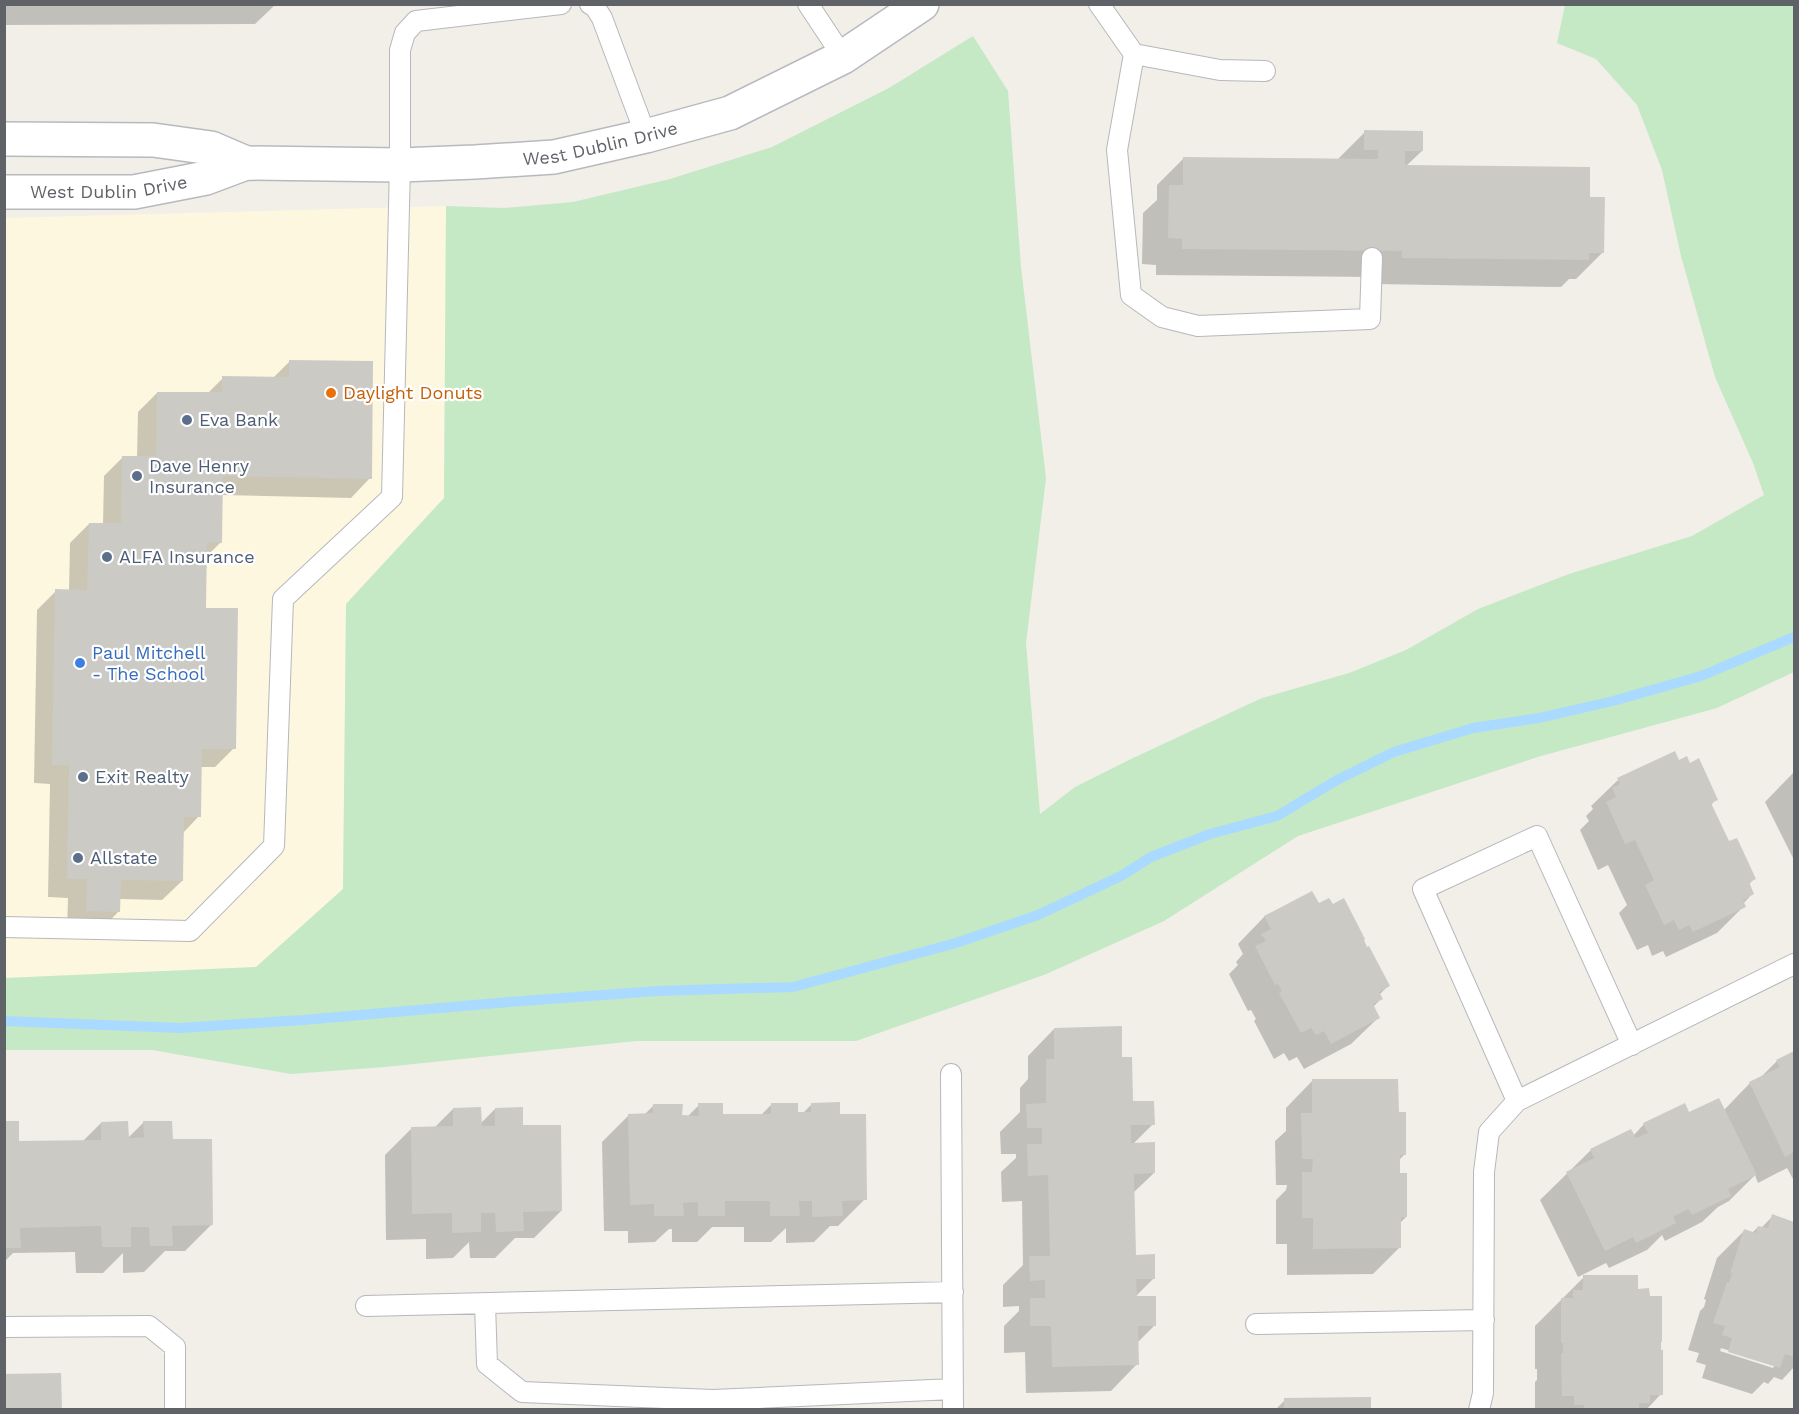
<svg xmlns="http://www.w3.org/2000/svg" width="1799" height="1414" viewBox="0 0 1799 1414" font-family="'Work Sans',sans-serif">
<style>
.commercial{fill:#fef7e0}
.green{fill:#c5e8c5}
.shadow{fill:#0003;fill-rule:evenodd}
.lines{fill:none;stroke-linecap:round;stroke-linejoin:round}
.stream{stroke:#aadaff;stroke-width:10}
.building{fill:#cccac5}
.lane-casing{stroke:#b5b8bc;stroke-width:22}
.secondary-casing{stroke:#b6babf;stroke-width:36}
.lane{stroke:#fff;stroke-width:20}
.secondary{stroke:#fff;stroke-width:33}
.food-dot{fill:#e8710a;stroke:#fff;stroke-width:2}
.service-dot{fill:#5c6f8a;stroke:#fff;stroke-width:2}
.shop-dot{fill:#3f7fe0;stroke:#fff;stroke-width:2}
.labels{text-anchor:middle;stroke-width:4.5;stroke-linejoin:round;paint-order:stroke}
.street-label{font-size:18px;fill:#5f6368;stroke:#fff}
.food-label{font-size:18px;fill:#c56008;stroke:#fff;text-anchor:start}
.service-label{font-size:18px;fill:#4e5e75;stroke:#fff;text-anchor:start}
.shop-label{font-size:18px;fill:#366cbe;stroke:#fff;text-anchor:start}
</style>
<rect width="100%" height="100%" fill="#f1efe8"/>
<path class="commercial" d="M 446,206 L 444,498 L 346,604 L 343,889 L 256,967 L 5,978 L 4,218 Z"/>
<path class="green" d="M 1565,5 L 1794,5 L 1794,672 L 1717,708 L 1541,756 L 1298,836 L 1164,921 L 1044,975 L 856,1041 L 636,1041 L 385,1067 L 291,1074 L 152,1050 L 5,1050 L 5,978 L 256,967 L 343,889 L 346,604 L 444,498 L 446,206 L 504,208 L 573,202 L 670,179 L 772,147 L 889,88 L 973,36 L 1008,91 L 1021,267 L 1046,478 L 1026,643 L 1040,814 L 1075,787 L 1131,759 L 1262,698 L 1349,673 L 1406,650 L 1478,609 L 1569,574 L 1692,536 L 1764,495 L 1753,463 L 1715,377 L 1681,256 L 1662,170 L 1637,105 L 1596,59 L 1557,43 Z"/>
<path class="shadow" d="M 4,4 L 275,4 L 275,5 L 255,24 L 4,25 Z
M 1365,132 L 1422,151 L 1406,166 L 1589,199 L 1603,252 L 1576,279 L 1569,279 L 1561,287 L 1375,284 L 1375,277 L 1156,275 L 1156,265 L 1142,264 L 1143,213 L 1157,200 L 1157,185 L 1184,158 L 1338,159 Z
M 290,361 L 370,478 L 351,498 L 221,495 L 221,542 L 205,558 L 204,609 L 234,748 L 215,767 L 200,767 L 199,816 L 183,833 L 182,881 L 162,900 L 119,899 L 119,911 L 100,931 L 67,930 L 68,898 L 48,897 L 50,784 L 34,783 L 37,610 L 56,591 L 69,591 L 70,543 L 89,524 L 103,524 L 104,476 L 123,457 L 137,457 L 138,412 L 157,393 L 207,394 L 223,378 L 273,378 Z
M 1678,762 L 1716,799 L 1711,805 L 1729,843 L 1755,878 L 1748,885 L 1752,894 L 1743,904 L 1744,906 L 1717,933 L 1666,957 L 1663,951 L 1652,956 L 1648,945 L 1637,950 L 1619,913 L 1627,905 L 1608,865 L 1598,870 L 1580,830 L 1589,821 L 1586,816 L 1593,809 L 1591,806 L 1618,780 Z
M 1794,772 L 1794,860 L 1765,802 Z
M 1311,893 L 1318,905 L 1362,940 L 1388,986 L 1379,995 L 1381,999 L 1373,1007 L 1378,1018 L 1351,1044 L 1304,1069 L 1297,1057 L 1289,1061 L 1284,1053 L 1274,1059 L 1254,1021 L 1256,1019 L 1251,1010 L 1248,1011 L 1229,974 L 1238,965 L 1236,962 L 1243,954 L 1238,944 L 1264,917 Z
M 1054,1029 L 1121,1059 L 1132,1103 L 1153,1124 L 1133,1144 L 1154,1173 L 1133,1193 L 1135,1256 L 1154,1278 L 1134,1298 L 1155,1325 L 1137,1343 L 1137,1364 L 1111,1391 L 1026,1393 L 1025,1352 L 1004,1353 L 1004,1326 L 1019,1311 L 1019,1306 L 1003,1307 L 1003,1285 L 1023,1265 L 1022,1201 L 1002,1202 L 1001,1172 L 1016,1158 L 1016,1154 L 1001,1154 L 1000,1132 L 1020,1112 L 1020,1088 L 1028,1079 L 1028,1056 Z
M 1794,1053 L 1794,1178 L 1793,1179 L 1787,1168 L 1758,1183 L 1755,1175 L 1729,1201 L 1718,1207 L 1702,1222 L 1665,1241 L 1662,1235 L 1647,1250 L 1609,1268 L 1606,1263 L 1578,1277 L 1540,1200 L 1591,1150 L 1633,1136 L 1644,1124 L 1689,1114 L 1724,1110 L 1750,1083 L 1759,1079 L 1777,1061 Z
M 1312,1081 L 1397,1113 L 1405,1154 L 1398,1161 L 1406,1217 L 1400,1223 L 1400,1247 L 1373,1274 L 1287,1275 L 1287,1244 L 1276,1244 L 1276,1200 L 1286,1190 L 1287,1185 L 1276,1185 L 1275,1141 L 1286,1131 L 1286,1108 Z
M 812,1104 L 839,1116 L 865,1199 L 838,1226 L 830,1226 L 814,1242 L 786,1243 L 786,1228 L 771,1242 L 744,1242 L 744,1227 L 712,1227 L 697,1242 L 672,1242 L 672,1229 L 669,1229 L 655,1242 L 628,1243 L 628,1231 L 604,1231 L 602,1142 L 629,1115 L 644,1115 L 653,1106 L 681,1117 L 687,1117 L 699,1105 L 722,1116 L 760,1116 L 771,1105 L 796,1114 L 803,1113 Z
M 453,1109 L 480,1124 L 495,1109 L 522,1127 L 561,1211 L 534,1238 L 515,1238 L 495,1258 L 470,1258 L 469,1242 L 453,1258 L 426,1259 L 426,1239 L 386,1240 L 385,1155 L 411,1129 L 434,1128 Z
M 4,1122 L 18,1143 L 82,1142 L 101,1123 L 127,1139 L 144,1122 L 171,1141 L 212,1224 L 185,1251 L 165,1251 L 144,1272 L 123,1273 L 123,1253 L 103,1273 L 76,1273 L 75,1252 L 13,1253 L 4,1262 Z
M 1773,1216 L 1794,1223 L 1794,1367 L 1782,1380 L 1774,1377 L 1768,1384 L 1764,1382 L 1752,1394 L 1702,1378 L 1706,1365 L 1696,1362 L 1699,1353 L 1688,1350 L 1700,1311 L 1704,1307 L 1706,1300 L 1704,1299 L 1717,1258 L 1744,1231 L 1752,1233 L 1758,1227 L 1761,1228 ZM 1721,1348 L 1775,1365 L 1773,1368 L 1720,1351 Z
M 1584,1277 L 1637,1290 L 1661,1394 L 1646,1410 L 1535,1410 L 1535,1382 L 1537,1380 L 1537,1369 L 1535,1369 L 1535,1326 Z
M 1285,1400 L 1369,1410 L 1275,1410 Z"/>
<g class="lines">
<path class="stream" d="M 4,1021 L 180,1028 L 303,1020 L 509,1002 L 657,991 L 793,987 L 956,943 L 1038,915 L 1121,876 L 1151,857 L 1210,834 L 1277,816 L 1337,780 L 1394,752 L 1473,728 L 1539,718 L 1613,701 L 1701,676 L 1794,637"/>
</g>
<path class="building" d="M 1364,130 L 1423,131 L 1423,151 L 1405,151 L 1405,165 L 1590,167 L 1590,197 L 1605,197 L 1604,253 L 1589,253 L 1589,260 L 1402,258 L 1402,251 L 1182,249 L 1182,239 L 1168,238 L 1169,185 L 1183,185 L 1183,157 L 1378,159 L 1378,150 L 1364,150 Z
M 289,360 L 373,361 L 372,479 L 223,476 L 222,543 L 207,542 L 206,608 L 238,608 L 236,749 L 202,749 L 201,817 L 184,817 L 183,881 L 121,880 L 120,912 L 86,911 L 87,879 L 67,879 L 69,765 L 52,765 L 55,589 L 87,590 L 89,523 L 121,523 L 122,456 L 156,456 L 157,392 L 222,392 L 222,376 L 289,377 Z
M 1675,751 L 1679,760 L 1687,756 L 1690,763 L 1699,758 L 1718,800 L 1711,803 L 1729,841 L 1737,838 L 1756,879 L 1749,882 L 1754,894 L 1743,900 L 1746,907 L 1693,932 L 1689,925 L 1679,930 L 1674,920 L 1664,925 L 1645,885 L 1654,880 L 1635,840 L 1625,844 L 1606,802 L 1616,797 L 1612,788 L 1620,784 L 1617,778 Z
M 1312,891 L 1319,903 L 1329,898 L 1333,904 L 1344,898 L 1365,939 L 1364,940 L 1367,947 L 1369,946 L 1390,986 L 1379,992 L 1383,999 L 1373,1004 L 1380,1018 L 1331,1044 L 1324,1031 L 1316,1035 L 1311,1028 L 1301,1033 L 1279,993 L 1282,991 L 1278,984 L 1275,985 L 1255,946 L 1266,941 L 1261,934 L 1271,929 L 1264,916 Z
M 1122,1026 L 1122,1057 L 1132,1057 L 1133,1101 L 1154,1101 L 1155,1125 L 1131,1125 L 1131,1143 L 1155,1142 L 1155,1173 L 1134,1174 L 1136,1255 L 1155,1254 L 1155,1279 L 1136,1279 L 1137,1296 L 1156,1296 L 1156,1326 L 1138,1326 L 1139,1365 L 1052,1367 L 1051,1326 L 1030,1326 L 1030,1298 L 1045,1298 L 1045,1280 L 1030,1281 L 1029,1256 L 1050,1256 L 1048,1175 L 1028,1176 L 1027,1144 L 1042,1144 L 1042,1128 L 1027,1128 L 1026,1104 L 1046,1103 L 1046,1059 L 1054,1059 L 1054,1028 Z
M 1794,1051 L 1794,1152 L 1785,1157 L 1749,1082 L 1780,1067 L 1776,1060 Z
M 1312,1079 L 1398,1079 L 1399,1112 L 1406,1112 L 1406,1155 L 1400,1155 L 1400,1173 L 1407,1173 L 1407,1217 L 1401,1217 L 1401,1248 L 1313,1249 L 1313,1218 L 1302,1218 L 1302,1172 L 1312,1172 L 1313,1159 L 1302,1159 L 1301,1113 L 1312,1113 Z
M 1719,1098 L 1757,1175 L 1728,1189 L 1731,1196 L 1692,1215 L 1688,1209 L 1673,1217 L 1676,1223 L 1636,1243 L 1633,1237 L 1605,1251 L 1566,1172 L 1594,1158 L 1590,1149 L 1631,1129 L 1636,1138 L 1648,1133 L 1643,1123 L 1685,1103 L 1689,1112 Z
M 840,1102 L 840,1114 L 866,1114 L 867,1200 L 842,1201 L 843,1216 L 812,1217 L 812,1201 L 799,1201 L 800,1216 L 770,1216 L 770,1201 L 725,1201 L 725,1216 L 698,1216 L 698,1202 L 683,1203 L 684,1216 L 654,1216 L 654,1204 L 630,1205 L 628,1114 L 653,1113 L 653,1104 L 683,1104 L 682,1115 L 699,1116 L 698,1103 L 723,1103 L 723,1114 L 771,1114 L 771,1103 L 798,1103 L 798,1112 L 811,1112 L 811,1103 Z
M 481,1107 L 482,1126 L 495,1126 L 495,1108 L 523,1107 L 523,1125 L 561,1125 L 562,1211 L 523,1212 L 524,1231 L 496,1232 L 495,1213 L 481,1213 L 481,1232 L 452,1233 L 452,1213 L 412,1214 L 411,1127 L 453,1126 L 453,1108 Z
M 4,1121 L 19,1121 L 19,1141 L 101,1140 L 101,1122 L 128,1121 L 129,1138 L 144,1137 L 143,1121 L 172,1121 L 173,1139 L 212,1139 L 213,1225 L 172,1226 L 173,1246 L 150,1246 L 149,1227 L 131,1227 L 131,1247 L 102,1247 L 101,1226 L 20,1228 L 21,1248 L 4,1248 Z
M 1772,1214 L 1794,1222 L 1794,1357 L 1785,1354 L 1780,1368 L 1728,1352 L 1732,1338 L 1722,1335 L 1725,1326 L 1713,1323 L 1727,1282 L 1729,1283 L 1732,1273 L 1730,1273 L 1744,1229 L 1756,1233 L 1758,1226 L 1768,1228 Z
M 1583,1275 L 1638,1275 L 1638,1289 L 1649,1288 L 1650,1296 L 1662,1296 L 1662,1342 L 1661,1342 L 1661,1350 L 1663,1350 L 1663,1395 L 1650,1395 L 1650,1403 L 1639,1403 L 1639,1410 L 1584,1410 L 1584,1405 L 1574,1405 L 1574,1396 L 1562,1396 L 1561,1353 L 1563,1353 L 1563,1343 L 1561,1343 L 1561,1298 L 1573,1298 L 1573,1290 L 1583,1290 Z
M 61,1373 L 62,1410 L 4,1410 L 4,1374 Z
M 1371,1397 L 1371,1410 L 1284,1410 L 1284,1398 Z"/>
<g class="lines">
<g class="lane-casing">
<path id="lane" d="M 590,4 L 595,7 L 602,18 L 646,136
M 808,4 L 843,57
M 1099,4 L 1134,54 L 1220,70 L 1265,71
M 1134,54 L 1117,150 L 1131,295 L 1162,317 L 1198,326 L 1370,319 L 1372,258
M 4,927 L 190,931 L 274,846 L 283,599 L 392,497 L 400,165 L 400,50 L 405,33 L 416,21 L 561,4
M 951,1074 L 953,1410
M 1517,1101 L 1423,889 L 1537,836 L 1632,1045
M 485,1304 L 487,1364 L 522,1392 L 713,1400 L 953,1389
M 366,1306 L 953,1292
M 1256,1324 L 1484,1320
M 4,1327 L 149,1326 L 175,1347 L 175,1410
M 1479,1410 L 1483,1393 L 1484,1172 L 1489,1132 L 1517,1101 L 1794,964"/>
</g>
<g class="secondary-casing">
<g id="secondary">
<path d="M 4,139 L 153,140 L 211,148 L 246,163"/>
<path id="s1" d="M 4,192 L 134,192 L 206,178 L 246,163 L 400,165 L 475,162 L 554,157 L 646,136 L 730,113 L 843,57 L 922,4"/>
</g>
</g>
<use href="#lane" class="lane"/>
<use href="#secondary" class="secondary"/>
</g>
<circle class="food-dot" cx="331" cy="393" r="6"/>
<g class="service-dot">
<circle cx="187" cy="420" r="6"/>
<circle cx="137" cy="476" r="6"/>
<circle cx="107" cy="557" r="6"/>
<circle cx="83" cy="777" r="6"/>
<circle cx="78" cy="858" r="6"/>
</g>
<circle class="shop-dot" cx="80" cy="663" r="6"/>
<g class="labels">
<g class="street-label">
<text dy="6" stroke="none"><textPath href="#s1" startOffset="602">West Dublin Drive</textPath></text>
<text dy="6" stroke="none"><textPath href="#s1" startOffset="105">West Dublin Drive</textPath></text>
</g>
<g class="food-label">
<text x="343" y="399">Daylight Donuts</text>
</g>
<g class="service-label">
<text x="199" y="426">Eva Bank</text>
<text x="149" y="472">Dave Henry<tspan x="149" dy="21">Insurance</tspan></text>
<text x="119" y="563">ALFA Insurance</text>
<text x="95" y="783">Exit Realty</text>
<text x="90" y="864">Allstate</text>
</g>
<g class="shop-label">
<text x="92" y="659">Paul Mitchell<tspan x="92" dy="21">- The School</tspan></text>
</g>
</g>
<rect width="1799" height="1414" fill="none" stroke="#5f6368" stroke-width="12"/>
</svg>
